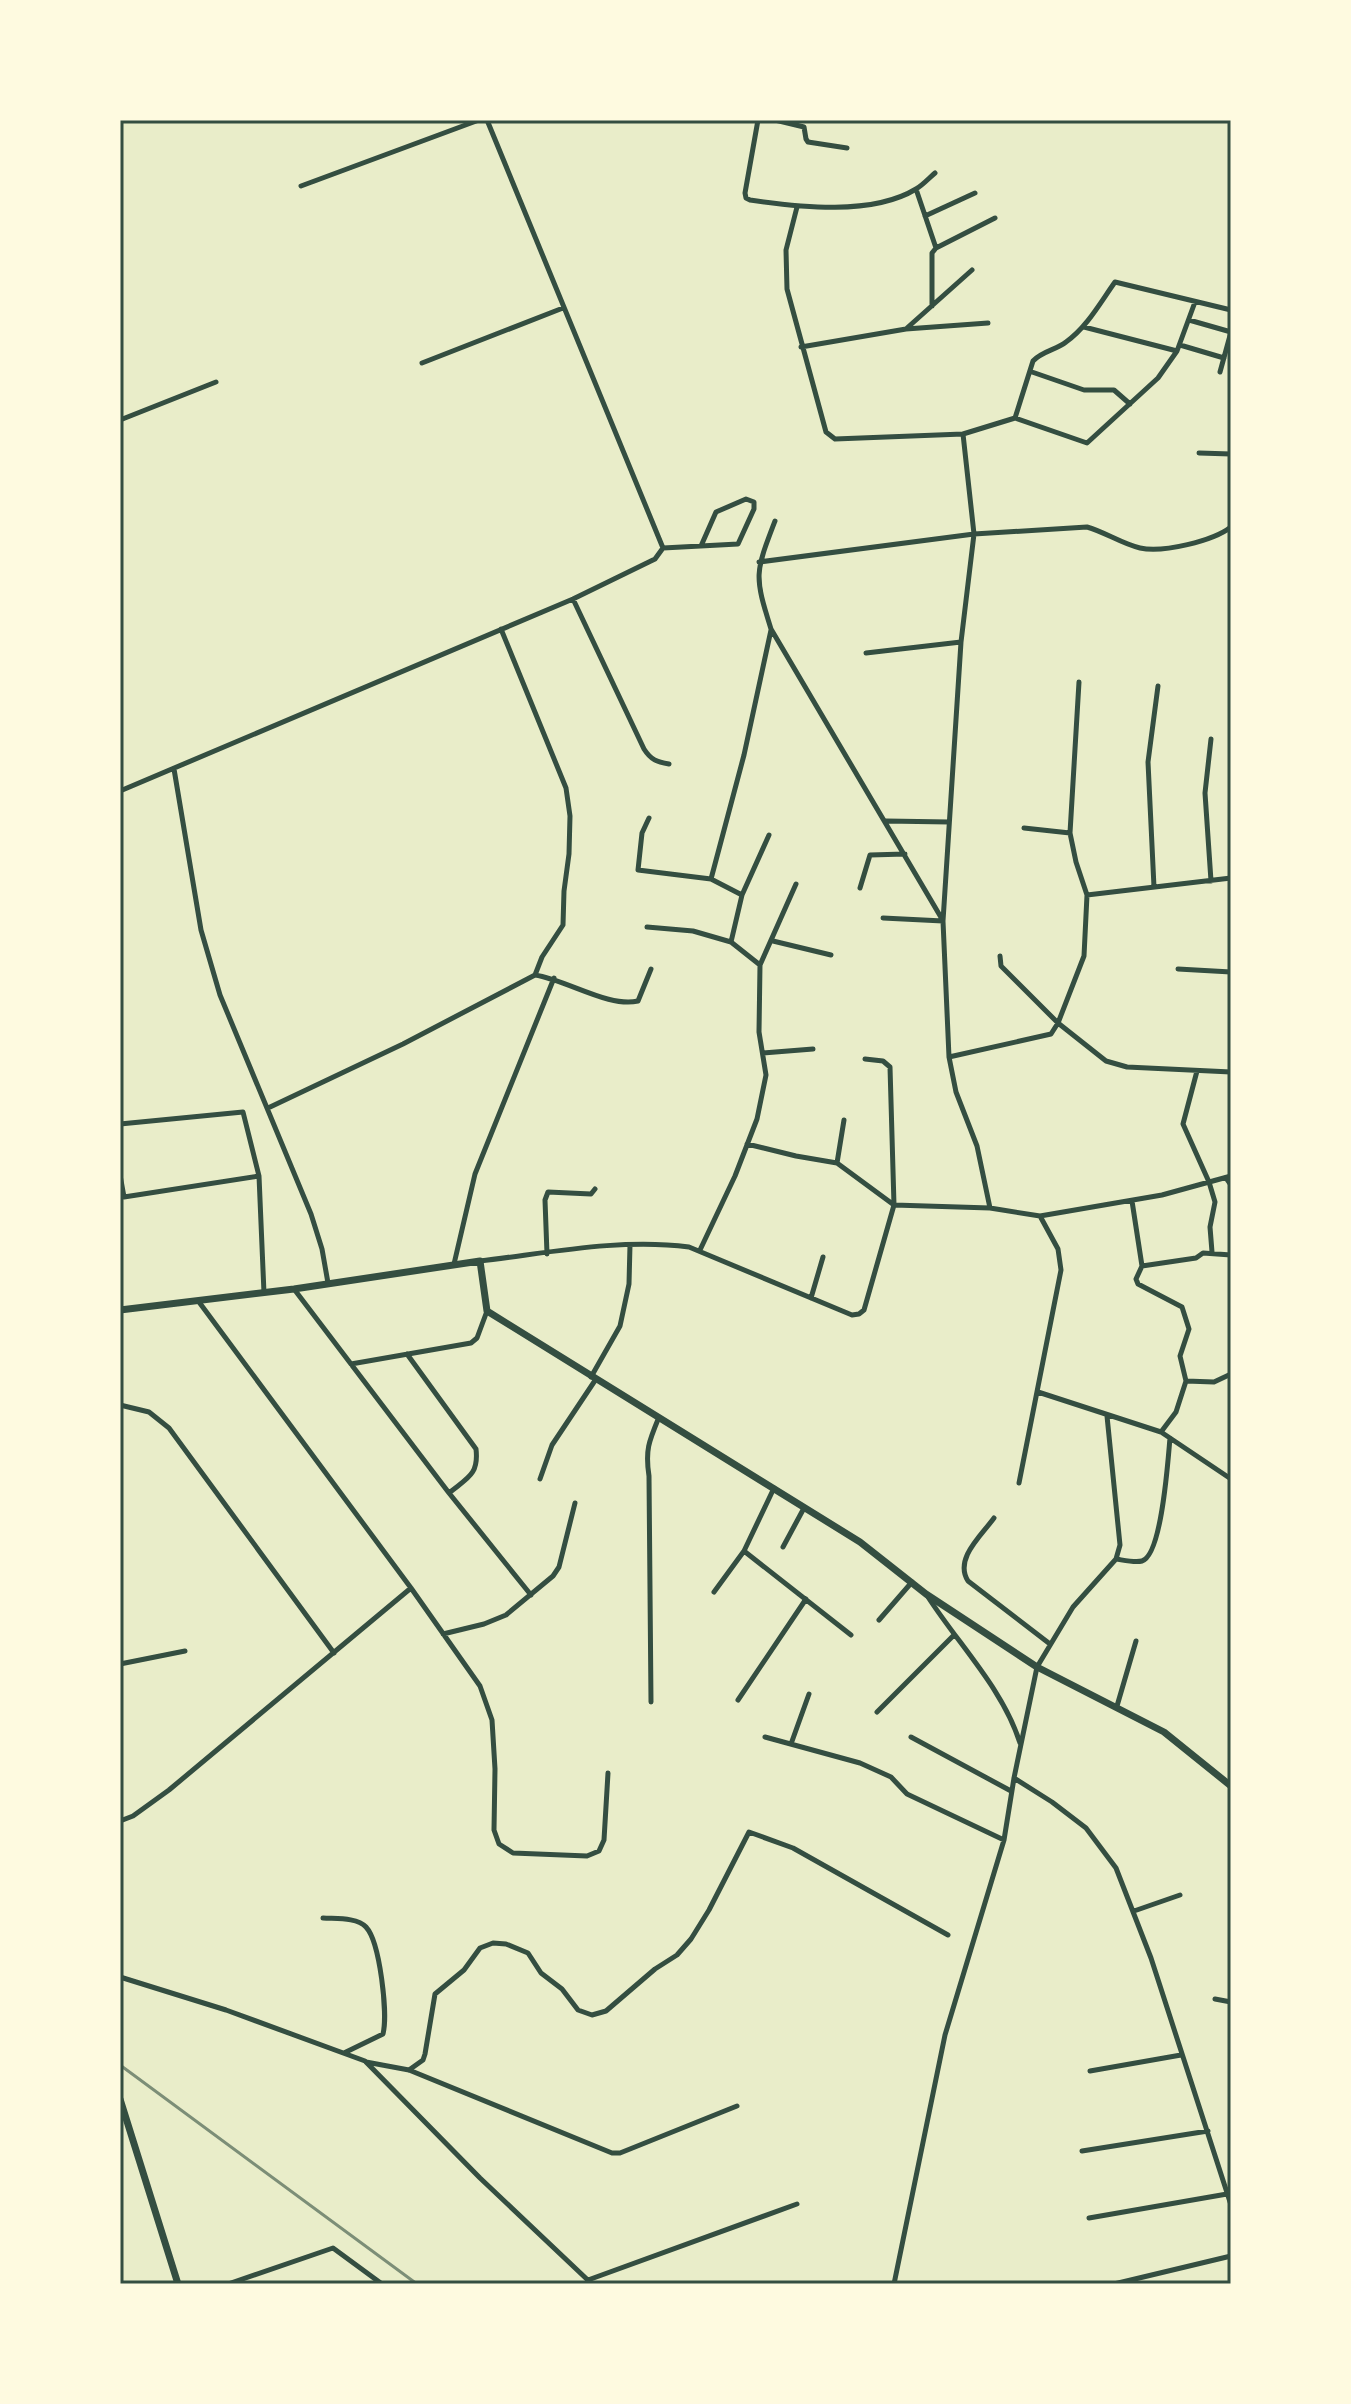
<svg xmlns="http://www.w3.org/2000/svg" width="1351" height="2404" viewBox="0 0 1351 2404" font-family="Figtree,sans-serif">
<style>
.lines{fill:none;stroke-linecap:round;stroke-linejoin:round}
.minor{stroke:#344e41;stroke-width:5}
.secondary{stroke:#344e41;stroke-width:7}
.rail{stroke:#7c8e77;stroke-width:3}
.neatline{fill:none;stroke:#344e41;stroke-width:3}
</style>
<rect width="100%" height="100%" fill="#e9edc9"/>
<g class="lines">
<path class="minor" d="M 758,120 L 745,193 L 746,198 L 750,200 C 799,207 872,216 916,189 C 923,185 929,178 935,173
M 775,120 L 804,127 L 806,139 L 808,142 L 847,148
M 301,186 L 479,120
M 916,189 L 936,248
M 797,207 L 786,250 L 787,289 L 826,432 L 835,439 L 963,434
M 925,216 L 975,193
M 932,306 L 932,253 L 936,248 L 995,218
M 1189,320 L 1231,332
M 1084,327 L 1177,351
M 907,328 L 972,270
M 1180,345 L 1224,358
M 801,347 L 906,329 L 988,323
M 422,363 L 563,308
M 1032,372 L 1084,390 L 1114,390 L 1130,404
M 1220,372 L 1231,332
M 1015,418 L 1033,361 C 1042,351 1056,350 1066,342 C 1087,327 1100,303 1115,282 L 1231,310
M 120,420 L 216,382
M 1199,453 L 1231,454
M 775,521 C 755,573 754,575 771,629 L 942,919
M 663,548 L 738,544 L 754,509 L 754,502 L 746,499 L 716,512 L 701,546
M 759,562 L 974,534 L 1087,527 C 1105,532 1122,544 1140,548 C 1163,553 1213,541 1231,527
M 573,599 L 644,749 C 651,760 657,762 669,764
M 866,653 L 961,642
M 174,769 L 201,930 L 220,995 L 311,1214 L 322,1249 L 328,1283
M 120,791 L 573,599 L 655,559 L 663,548 L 487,120
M 649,818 L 642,833 L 638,870 L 711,879 L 742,895
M 886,821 L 949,822
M 1024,828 L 1070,833
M 711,879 L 744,755 L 771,630
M 1211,881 L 1205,793 L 1211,739
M 1154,887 L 1148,762 L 1158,686
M 860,888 L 870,855 L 905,854
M 1087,895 L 1231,878
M 883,918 L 943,921
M 647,927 L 693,931 L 731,942 L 760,965
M 773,941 L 831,955
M 731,942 L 742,895 L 769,835
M 1000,956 L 1001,966 L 1058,1023 L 1106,1061 L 1127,1067 L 1231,1072
M 1178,969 L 1231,972
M 535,975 C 567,980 609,1008 638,1001 L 651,969
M 763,1053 L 813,1049
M 949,1057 L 1051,1034 L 1058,1023 L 1084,956 L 1087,895 L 1076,862 L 1070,833 L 1079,682
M 1197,1071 L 1183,1124 L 1209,1182 L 1215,1202 L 1210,1227 L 1212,1252
M 268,1108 L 403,1044 L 535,975 L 542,957 L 563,925 L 564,891 L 569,854 L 570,816 L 566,788 L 501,629
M 120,1124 L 243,1112 L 259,1176 L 264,1293
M 747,1144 L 796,1156 L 837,1163 L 894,1205 L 990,1208 L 1040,1216 L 1162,1195 L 1231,1176
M 837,1163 L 844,1120
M 120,1175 L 124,1197 L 259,1176
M 1226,1178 L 1231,1185
M 1132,1201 L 1142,1266 L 1136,1279 L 1138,1284 L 1182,1307 L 1189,1329 L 1180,1356 L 1186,1381 L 1176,1412 L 1161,1432
M 990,1208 L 977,1146 L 956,1092 L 949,1057 L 943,921 L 961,642 L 974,534 L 963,434 L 1015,418 L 1087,443 L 1158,378 L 1177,351 L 1195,302
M 700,1250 L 735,1176 L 757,1119 L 766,1075 L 759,1032 L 760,965 L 796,884
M 547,1254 L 545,1200 L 548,1192 L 591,1194 L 595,1189
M 480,1261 C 548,1253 620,1238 689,1247 L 852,1315 L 859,1314 L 864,1310 L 894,1205 L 890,1067 L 883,1061 L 865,1059
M 454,1264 L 475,1174 L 554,978
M 1142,1266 L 1196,1258 L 1203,1253 L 1231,1255
M 294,1289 L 449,1493 L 531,1595
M 811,1298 L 823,1257
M 199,1302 L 411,1588 L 480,1686 L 492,1720 L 495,1769 L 494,1830 L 499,1844 L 513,1853 L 587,1856 L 599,1851 L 604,1840 L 608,1773
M 407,1354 L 476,1449 C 479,1475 467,1478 449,1493
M 351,1364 L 471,1343 L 477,1338 L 487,1311
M 591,1377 L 620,1326 L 629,1284 L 630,1245
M 1186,1381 L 1214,1382 L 1231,1374
M 1038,1392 L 1161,1432 L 1231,1479
M 120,1405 L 149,1412 L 169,1428 L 334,1653
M 540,1479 L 552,1445 L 596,1379
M 1019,1483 L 1061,1270 L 1058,1249 L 1040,1216
M 994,1518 C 981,1536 954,1559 968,1581 L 1050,1644
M 1231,1546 L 1231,1560
M 783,1547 L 804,1508
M 744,1551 L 851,1635
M 1116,1559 C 1123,1560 1135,1563 1142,1561 C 1162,1555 1168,1459 1170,1438
M 714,1592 L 744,1551 L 774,1488
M 928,1597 C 959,1645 1003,1689 1020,1743
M 879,1620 L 912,1582
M 443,1634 L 484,1624 L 506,1615 L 553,1576 L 559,1567 L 575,1503
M 120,1664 L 185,1651
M 738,1700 L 806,1599
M 651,1702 L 649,1476 C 645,1450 649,1441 659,1417
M 1117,1706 L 1136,1641
M 877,1712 L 953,1636
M 765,1737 L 860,1763 L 891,1777 L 907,1794 L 1004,1840
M 911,1737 L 1011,1791
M 791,1744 L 809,1694
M 1014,1778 L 1052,1802 L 1086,1828 L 1116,1868 L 1151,1958 L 1231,2205
M 120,1821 L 133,1816 L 169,1790 L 411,1588
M 1134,1911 L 1180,1895
M 323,1918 C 335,1919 357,1917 366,1927 C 380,1942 388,2014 383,2034 L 346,2052
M 120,1977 L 226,2010 L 365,2061 L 480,2178 L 592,2284
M 1215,1999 L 1231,2002
M 366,2062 L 409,2070 L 612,2153 L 620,2153 L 737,2106
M 409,2070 L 423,2060 L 425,2054 L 435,1994 L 464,1970 L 480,1948 L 493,1943 L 506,1944 L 528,1953 L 541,1973 L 562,1989 L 578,2010 L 592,2015 L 606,2011 L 655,1969 L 677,1955 L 691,1939 L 709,1910 L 749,1832 L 793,1848 L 948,1935
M 1090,2071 L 1181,2055
M 1082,2151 L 1208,2131
M 1089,2218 L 1227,2194
M 588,2280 L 797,2204
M 228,2284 L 333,2248 L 382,2284
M 894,2284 L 945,2035 L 1004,1840 L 1014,1778 L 1037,1667 L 1073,1607 L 1116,1559 L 1120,1545 L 1107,1416
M 1114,2284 L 1231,2256"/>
<path class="secondary" d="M 120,1310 L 294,1289 L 480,1261 L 487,1311 L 860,1542 L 926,1594 L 1037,1667 L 1164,1732 L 1231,1786
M 120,2099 L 178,2284"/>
<path class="rail" d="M 120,2065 L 417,2284"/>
</g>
<rect width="1351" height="2404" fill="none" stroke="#fefae0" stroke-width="244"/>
<rect x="122" y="122" width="1107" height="2160" class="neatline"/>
</svg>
